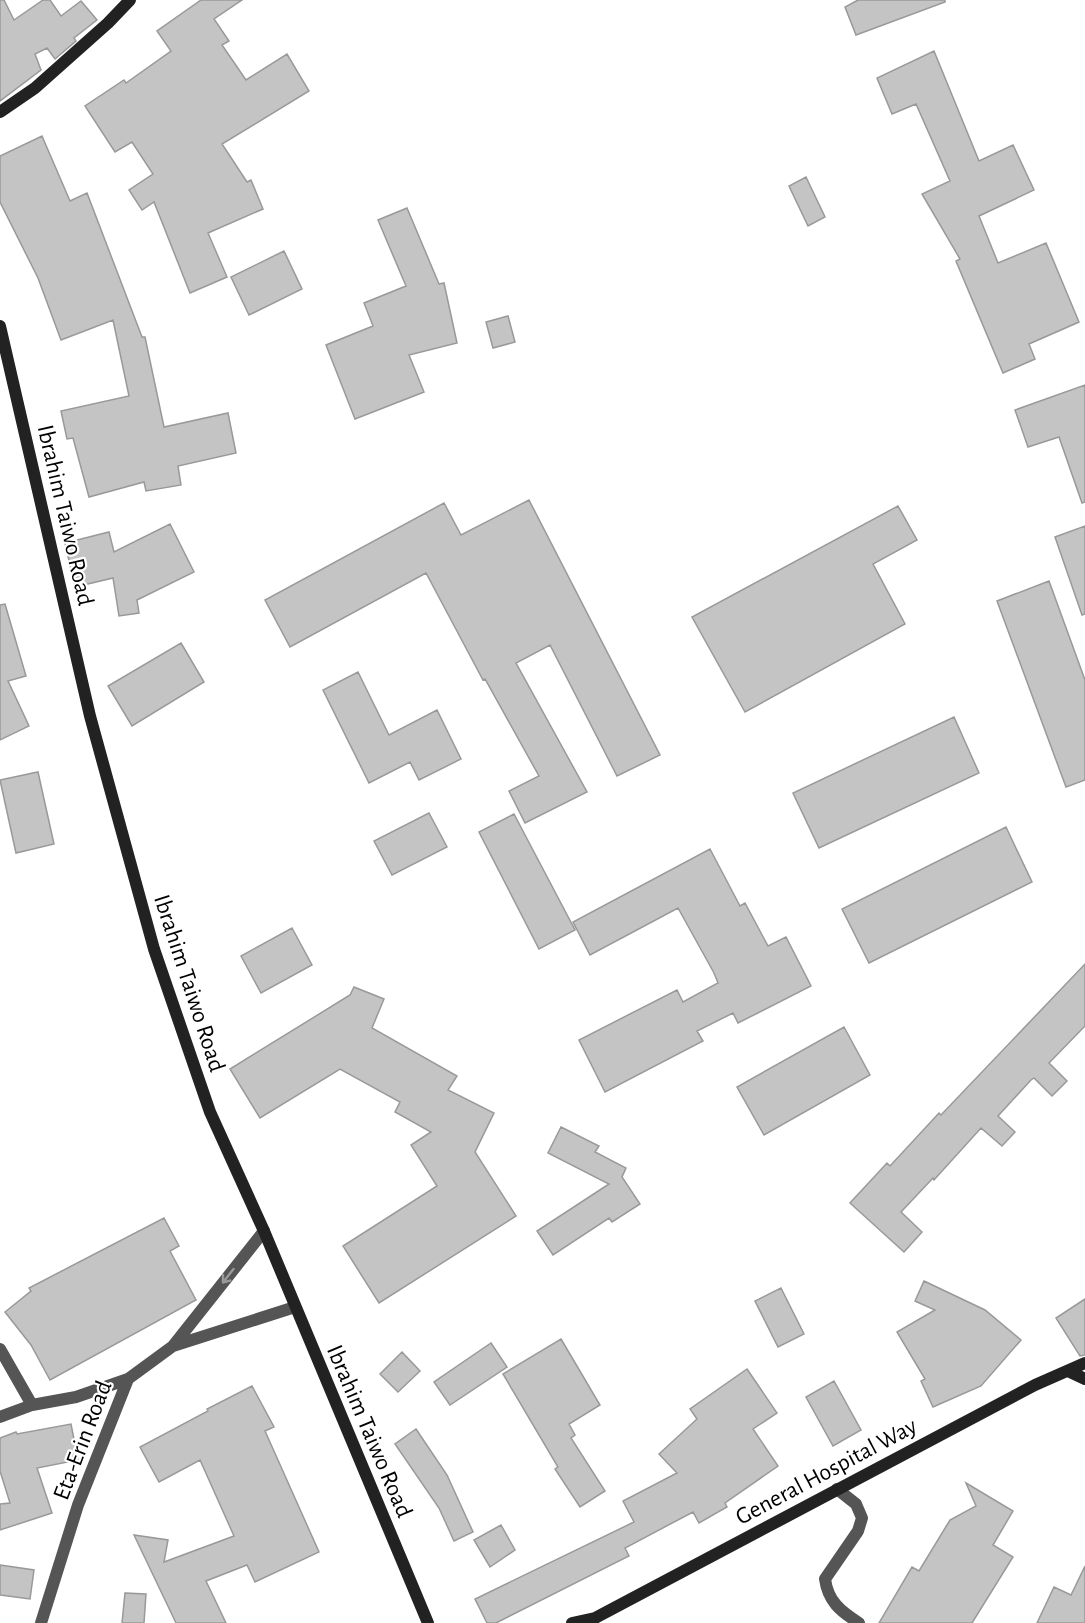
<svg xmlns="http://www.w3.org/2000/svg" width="1085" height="1623" viewBox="0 0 1085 1623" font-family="'Alegreya Sans',sans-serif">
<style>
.building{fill:#c4c4c4;stroke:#999;stroke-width:1.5}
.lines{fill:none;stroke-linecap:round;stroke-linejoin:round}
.minor{stroke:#555;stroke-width:12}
.secondary{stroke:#222;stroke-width:12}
.oneway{stroke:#999}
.labels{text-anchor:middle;stroke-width:4.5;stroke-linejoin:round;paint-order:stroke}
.street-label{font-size:24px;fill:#000;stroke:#fff}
</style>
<rect width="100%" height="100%" fill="#fff"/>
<path class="building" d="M 0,0 L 4,0 L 14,20 L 43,0 L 50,0 L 61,16 L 81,1 L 97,20 L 74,38 L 76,41 L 55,59 L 47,48 L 35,54 L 41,70 L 0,101 Z
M 201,0 L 242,0 L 214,19 L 229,41 L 222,45 L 246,80 L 287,54 L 309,91 L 222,144 L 247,182 L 251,180 L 263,209 L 208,233 L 227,277 L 190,293 L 154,202 L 142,210 L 129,190 L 153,174 L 132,142 L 115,152 L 85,106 L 124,80 L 126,83 L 171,51 L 157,31 Z
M 858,0 L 945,0 L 945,2 L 856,35 L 845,7 Z
M 934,51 L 979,161 L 1013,145 L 1034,190 L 979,216 L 998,263 L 1046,243 L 1079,322 L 1029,344 L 1035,359 L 1003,373 L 956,261 L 960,259 L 922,194 L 950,181 L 916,104 L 892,114 L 877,78 Z
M 42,136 L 70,201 L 87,193 L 142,337 L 145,337 L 164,427 L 228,413 L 236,453 L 178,466 L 181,485 L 146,491 L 144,482 L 89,497 L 73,438 L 67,439 L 61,411 L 129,396 L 113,320 L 61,340 L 38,278 L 0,202 L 0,156 Z
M 806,177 L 825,217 L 808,226 L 789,186 Z
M 407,208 L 439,284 L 444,283 L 457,343 L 409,355 L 424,392 L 355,419 L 326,345 L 373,326 L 364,303 L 406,286 L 378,220 Z
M 284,251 L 302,289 L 249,315 L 231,277 Z
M 508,316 L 515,342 L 493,348 L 486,322 Z
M 1085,385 L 1085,502 L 1082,503 L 1059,437 L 1028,447 L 1015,410 Z
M 529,500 L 660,755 L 617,776 L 550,645 L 516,663 L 587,792 L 525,823 L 509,791 L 539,776 L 485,679 L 483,680 L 426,573 L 290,647 L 265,600 L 444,503 L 461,535 Z
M 898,506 L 917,540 L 873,564 L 905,624 L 745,712 L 692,617 Z
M 170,524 L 194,572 L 137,600 L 139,613 L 119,616 L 113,578 L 75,587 L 65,543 L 109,532 L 114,552 Z
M 1085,526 L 1085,614 L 1082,615 L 1055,537 Z
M 1049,581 L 1085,680 L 1085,780 L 1066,787 L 997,601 Z
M 5,604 L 26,676 L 8,681 L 29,726 L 0,740 L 0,605 Z
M 181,643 L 204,682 L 132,726 L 108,686 Z
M 358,672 L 389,735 L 437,710 L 461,759 L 419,780 L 410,762 L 369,783 L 323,690 Z
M 954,717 L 979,773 L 819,848 L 793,793 Z
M 38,772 L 54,844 L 16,853 L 0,780 Z
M 429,813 L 447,847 L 392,875 L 374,841 Z
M 514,814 L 575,930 L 539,949 L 479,832 Z
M 1006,827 L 1032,882 L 869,963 L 842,909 Z
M 710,849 L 740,906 L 745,903 L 768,946 L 786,937 L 811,986 L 738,1023 L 733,1013 L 697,1031 L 703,1041 L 605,1092 L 579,1040 L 677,990 L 683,1002 L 718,983 L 714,973 L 678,908 L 590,955 L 573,922 Z
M 292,928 L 312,965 L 261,993 L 241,956 Z
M 1085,964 L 1085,1026 L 1049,1063 L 1067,1081 L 1052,1096 L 1034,1078 L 1031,1080 L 998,1116 L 1015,1132 L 1002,1146 L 981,1128 L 934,1180 L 933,1178 L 901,1212 L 922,1232 L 904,1252 L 850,1203 L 887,1163 L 890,1166 L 939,1113 L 941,1115 Z
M 354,987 L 384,999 L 372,1028 L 457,1076 L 448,1090 L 494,1113 L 475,1152 L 516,1216 L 379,1303 L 343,1246 L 437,1186 L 411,1145 L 431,1132 L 395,1112 L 400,1102 L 340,1069 L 260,1118 L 230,1069 L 350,995 Z
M 844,1027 L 870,1075 L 764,1135 L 737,1087 Z
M 561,1127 L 599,1146 L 595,1152 L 626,1168 L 622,1177 L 640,1204 L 612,1222 L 609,1218 L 553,1255 L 537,1231 L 609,1184 L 548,1153 Z
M 164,1218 L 179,1246 L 170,1251 L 196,1300 L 50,1380 L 31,1345 L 5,1312 L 31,1291 L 29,1288 Z
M 924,1281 L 985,1310 L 1021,1340 L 981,1386 L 933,1407 L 921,1381 L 925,1379 L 897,1332 L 935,1310 L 915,1301 Z
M 781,1288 L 804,1334 L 778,1347 L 755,1301 Z
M 1085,1299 L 1085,1355 L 1080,1356 L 1056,1318 Z
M 561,1339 L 600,1405 L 569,1424 L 575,1435 L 571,1438 L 605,1491 L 580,1507 L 555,1469 L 558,1467 L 503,1374 Z
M 491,1343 L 507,1367 L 450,1405 L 434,1382 Z
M 402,1352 L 420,1371 L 398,1392 L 380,1374 Z
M 747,1369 L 777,1413 L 753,1429 L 778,1466 L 725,1503 L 727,1507 L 699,1523 L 693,1512 L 625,1548 L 629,1556 L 496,1623 L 487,1623 L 475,1599 L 634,1522 L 623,1501 L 677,1473 L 659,1454 L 697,1419 L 690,1409 Z
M 834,1381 L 861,1430 L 833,1446 L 806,1397 Z
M 252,1386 L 274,1427 L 265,1431 L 319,1552 L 255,1582 L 247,1565 L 206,1581 L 226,1623 L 176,1623 L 134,1535 L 168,1540 L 164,1562 L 234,1536 L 200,1460 L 159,1482 L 140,1447 L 208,1411 L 207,1409 Z
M 71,1424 L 78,1460 L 37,1468 L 52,1513 L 0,1530 L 0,1504 L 10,1503 L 0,1471 L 0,1438 L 16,1432 L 17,1434 Z
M 416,1429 L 447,1475 L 473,1532 L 454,1541 L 439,1508 L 395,1444 Z
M 966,1483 L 1013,1511 L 993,1545 L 1013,1557 L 972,1623 L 879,1623 L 912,1567 L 919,1571 L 950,1520 L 976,1506 Z
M 501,1525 L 515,1550 L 490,1567 L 474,1540 Z
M 0,1565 L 34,1570 L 30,1599 L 0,1595 Z
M 1085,1566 L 1085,1623 L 1037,1623 L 1054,1587 L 1071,1595 Z
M 125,1593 L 146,1594 L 144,1623 L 122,1623 Z"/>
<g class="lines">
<path class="minor" d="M 173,1346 L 264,1231
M 0,1349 L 32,1405
M 0,1417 L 32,1405 L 76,1397 L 128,1379
M 837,1489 L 856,1504 L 862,1518 L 858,1531 L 825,1579 C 828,1601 840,1611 859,1623
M 41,1623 L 78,1505 L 128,1379 L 173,1346 L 295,1307"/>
<path class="secondary" d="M 0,112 L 35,88 L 108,23 L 130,0
M 0,326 L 90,716 L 154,949 L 210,1112 L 264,1231 L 428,1623
M 1068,1371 L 1085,1379
M 572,1623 L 595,1618
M 591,1623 L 595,1618 L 1035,1385 L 1085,1363"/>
</g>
<defs><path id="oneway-shaft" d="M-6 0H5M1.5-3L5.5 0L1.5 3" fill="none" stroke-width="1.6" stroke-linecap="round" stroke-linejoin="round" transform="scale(1.5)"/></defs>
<use class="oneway" href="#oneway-shaft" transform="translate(228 1276) rotate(128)"/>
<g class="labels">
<g class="street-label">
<text transform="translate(66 515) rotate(77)" y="8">Ibrahim Taiwo Road</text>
<text transform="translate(190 983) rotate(72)" y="8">Ibrahim Taiwo Road</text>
<text transform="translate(370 1431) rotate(67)" y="8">Ibrahim Taiwo Road</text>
<text transform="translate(82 1440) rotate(-69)" y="8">Eta-Erin Road</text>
<text transform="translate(826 1471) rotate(-28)" y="8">General Hospital Way</text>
</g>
</g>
</svg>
